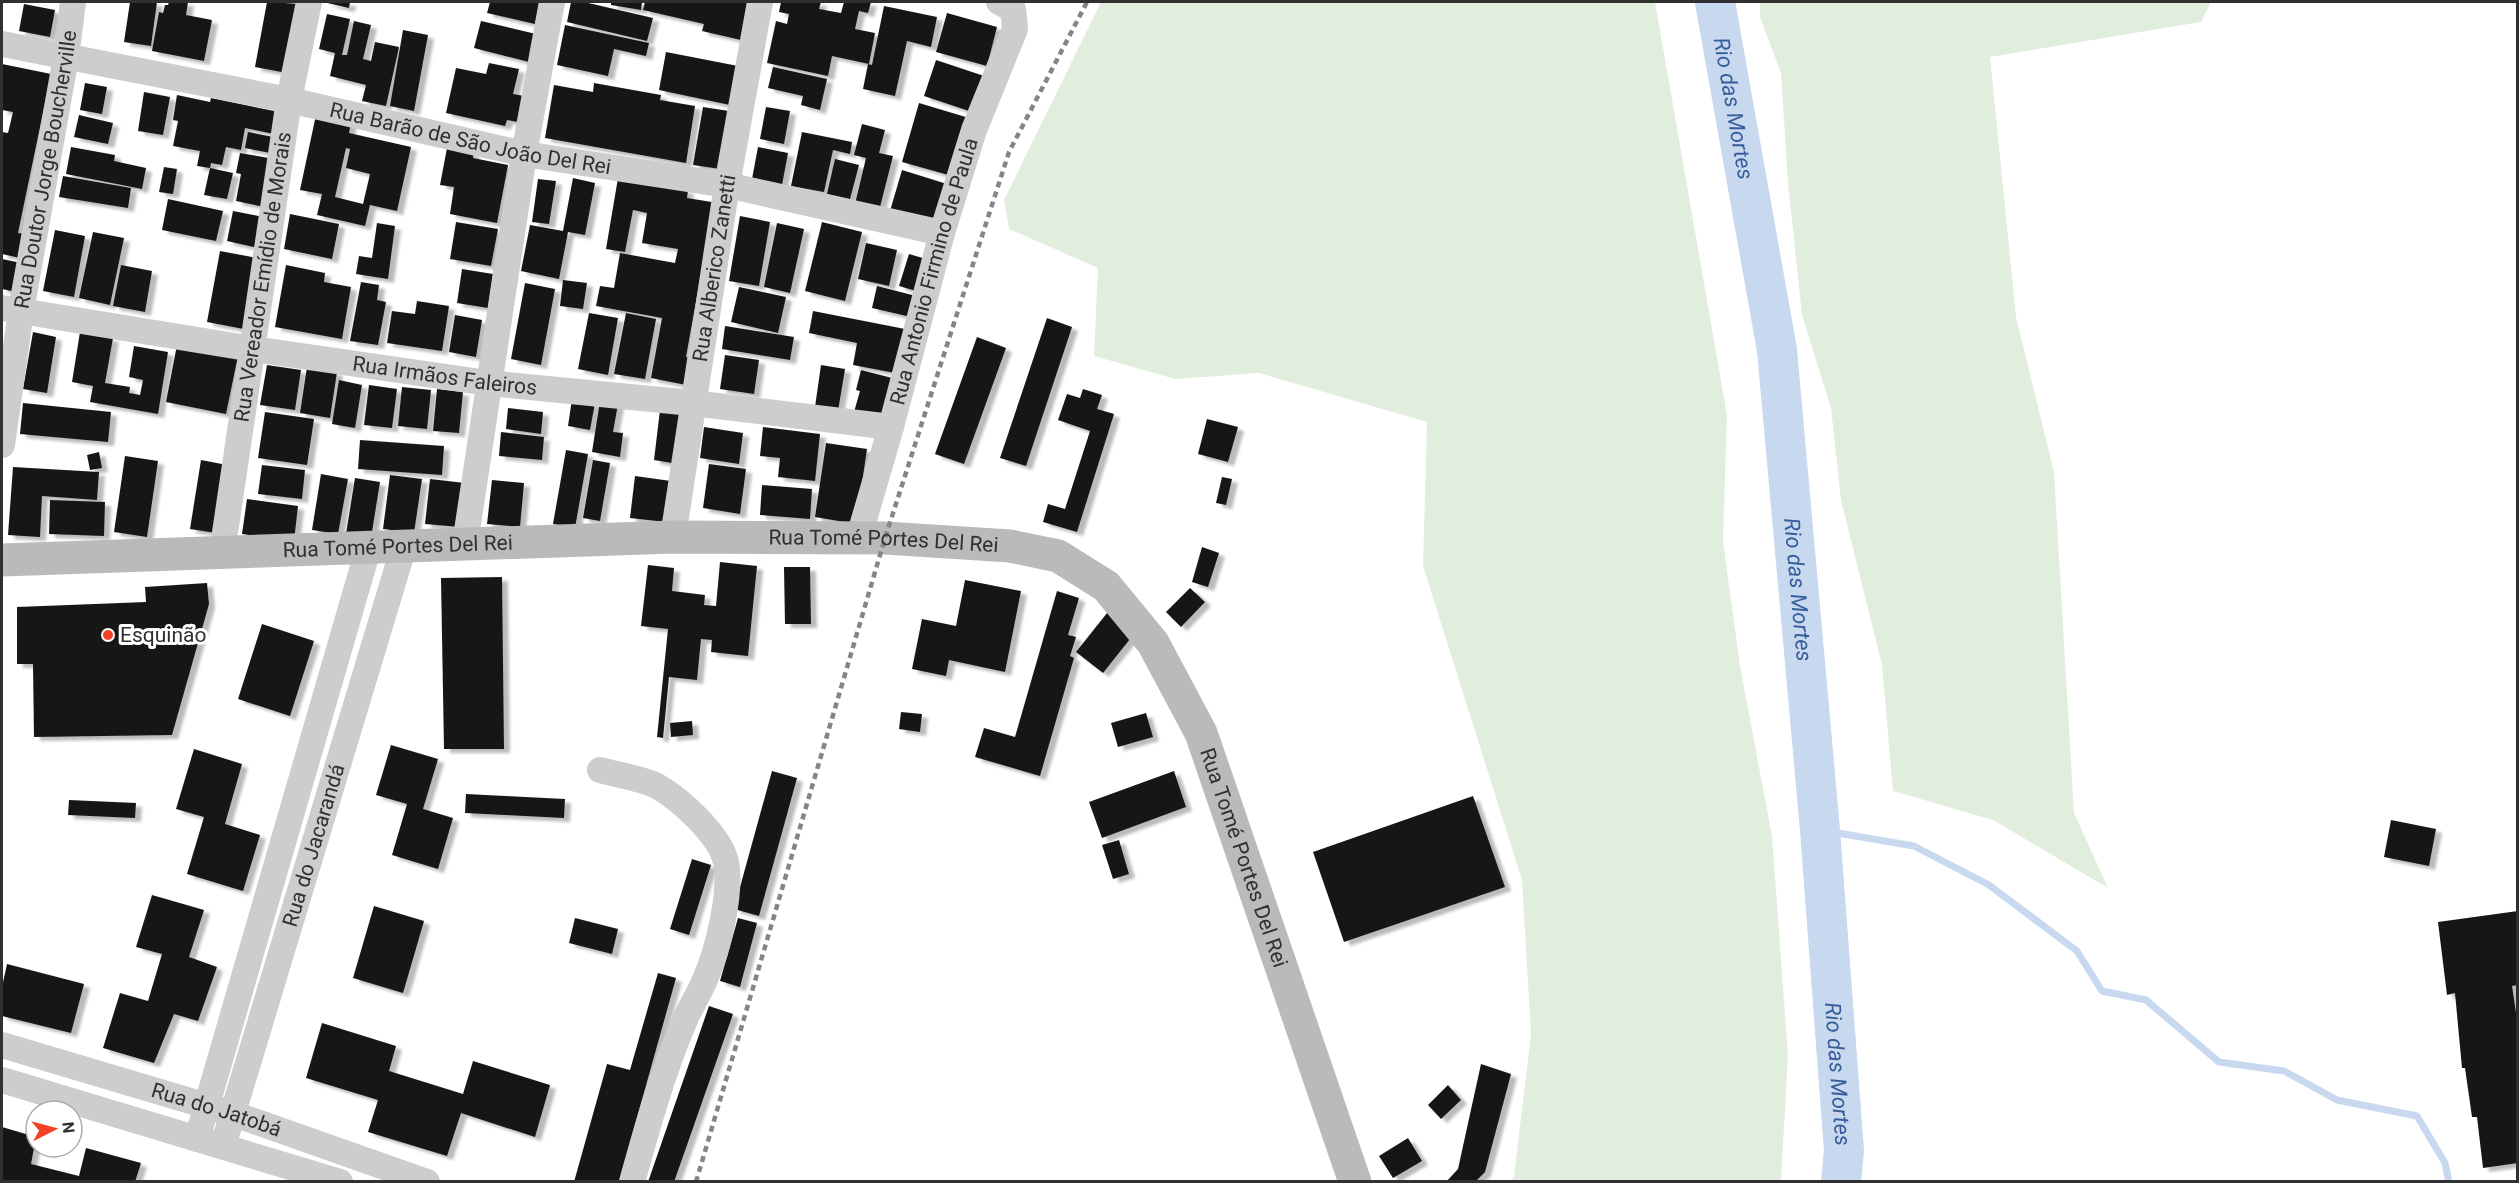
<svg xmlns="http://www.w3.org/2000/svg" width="2519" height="1183" viewBox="0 0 2519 1183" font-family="Roboto,sans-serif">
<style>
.green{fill:#e2eedd}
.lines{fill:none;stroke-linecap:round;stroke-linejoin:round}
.stream{stroke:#c8d8ef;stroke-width:7}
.river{stroke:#c8d8ef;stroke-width:40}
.building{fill:#171717;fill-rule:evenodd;filter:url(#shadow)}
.minor{stroke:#cdcdcd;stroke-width:26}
.secondary{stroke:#bababa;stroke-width:33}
.rail{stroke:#858585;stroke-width:4.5;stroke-dasharray:6 4.5;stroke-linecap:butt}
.poi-dot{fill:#f44024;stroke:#fff;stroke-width:2}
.labels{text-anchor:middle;stroke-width:6;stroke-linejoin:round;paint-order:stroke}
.street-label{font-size:21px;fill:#303030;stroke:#fff}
.poi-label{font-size:21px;fill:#303030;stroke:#fff;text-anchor:start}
.water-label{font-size:22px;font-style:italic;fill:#365e9a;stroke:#fff}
</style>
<defs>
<filter id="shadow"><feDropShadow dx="6" dy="4" stdDeviation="1.5" flood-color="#0004"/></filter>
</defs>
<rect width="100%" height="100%" fill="#fff"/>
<path class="green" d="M 1101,2 L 1655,2 L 1727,415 L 1723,541 L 1740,666 L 1772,836 L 1788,1056 L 1781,1181 L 1511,1181 L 1514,1177 L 1531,1034 L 1522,880 L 1423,566 L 1427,422 L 1259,373 L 1175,379 L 1094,356 L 1098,268 L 1009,229 L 1004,200 Z
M 1760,2 L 2211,2 L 2201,22 L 1990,57 L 2016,317 L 2054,472 L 2074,813 L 2108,888 L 1993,820 L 1893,791 L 1882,665 L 1841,500 L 1831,408 L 1802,315 L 1788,183 L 1781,73 L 1760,17 Z"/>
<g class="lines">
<path class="stream" d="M 1820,830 L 1914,846 L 1989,885 L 2077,951 L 2102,991 L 2146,1000 L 2219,1062 L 2284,1071 L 2337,1100 L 2417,1116 L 2445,1163 L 2449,1182"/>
<path class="river" id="s1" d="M 1715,2 L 1777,350 L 1820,830 L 1844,1151 L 1841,1182"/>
</g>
<path class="building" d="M 130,2 L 157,2 L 151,46 L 124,42 Z
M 169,2 L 188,2 L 186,15 L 212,20 L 204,61 L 152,51 L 159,12 L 163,13 L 165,5 L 168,5 Z
M 267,2 L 301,4 L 287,73 L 255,67 Z
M 323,2 L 350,2 L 349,8 Z
M 490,2 L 540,2 L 535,24 L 487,13 Z
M 571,2 L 584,2 L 653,18 L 647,41 L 567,22 Z
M 611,2 L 642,2 L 641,10 L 611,5 Z
M 645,2 L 722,3 L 750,2 L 741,40 L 702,31 L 704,24 L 643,10 Z
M 781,2 L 821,2 L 819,9 L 841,13 L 844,2 L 871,2 L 868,13 L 859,11 L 855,29 L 875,33 L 869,64 L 832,56 L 828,76 L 767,63 L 776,21 L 787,24 L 789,14 L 779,12 Z
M 24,4 L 55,10 L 50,37 L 19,31 Z
M 884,6 L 937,17 L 931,47 L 907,41 L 895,96 L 863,89 L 868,64 L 872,65 Z
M 947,13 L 997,27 L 987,66 L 936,52 Z
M 327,14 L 350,19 L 342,55 L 347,55 L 354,21 L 371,25 L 363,59 L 371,61 L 375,42 L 399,47 L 386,106 L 362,101 L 366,85 L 330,76 L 335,53 L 319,49 Z
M 481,21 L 536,34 L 529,62 L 474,48 Z
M 565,25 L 649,43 L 646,56 L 614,49 L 608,76 L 557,65 Z
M 403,30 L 428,35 L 414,111 L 390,106 Z
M 666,52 L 738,66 L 730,105 L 659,90 Z
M 936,60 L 984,76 L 972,112 L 924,96 Z
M 489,63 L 519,69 L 513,94 L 524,96 L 518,122 L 507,120 L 505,126 L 446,113 L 456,68 L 486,74 Z
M 2,64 L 51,74 L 18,233 L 25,234 L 20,258 L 2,254 L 2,132 L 8,133 L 13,112 L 2,110 Z
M 773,67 L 827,79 L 820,110 L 801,105 L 803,96 L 768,88 Z
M 85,83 L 107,87 L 102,114 L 80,110 Z
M 594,83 L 661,95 L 660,100 L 695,106 L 686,163 L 545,138 L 554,85 L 593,92 Z
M 144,92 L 170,97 L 163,135 L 138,131 Z
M 177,95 L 210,102 L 211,98 L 279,112 L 274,134 L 245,128 L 241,150 L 226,147 L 222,165 L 211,163 L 210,168 L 197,166 L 200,151 L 173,146 L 178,121 L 173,120 Z
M 919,103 L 969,118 L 952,176 L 902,162 Z
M 703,107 L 729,111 L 720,169 L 693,165 Z
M 766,107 L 790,111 L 784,144 L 760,139 Z
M 79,115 L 113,123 L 108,144 L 74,137 Z
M 316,115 L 351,123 L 349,133 L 411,147 L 397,211 L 370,205 L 365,226 L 317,215 L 322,194 L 300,190 ZM 346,148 L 350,149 L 346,168 L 370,174 L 363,204 L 335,197 Z
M 862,124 L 885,130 L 879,153 L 893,156 L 879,211 L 855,204 L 866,158 L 854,155 Z
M 248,132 L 278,138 L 275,154 L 245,148 Z
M 802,132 L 852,142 L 850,154 L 833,150 L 824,192 L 791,186 Z
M 71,147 L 115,155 L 114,161 L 146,168 L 142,189 L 66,174 Z
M 758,147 L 788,153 L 782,185 L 752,179 Z
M 447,148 L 474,153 L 473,158 L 508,165 L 497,223 L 450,214 L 454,187 L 440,185 Z
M 240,153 L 274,159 L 264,207 L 236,201 L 241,174 L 236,173 Z
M 835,159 L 859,165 L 850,199 L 827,194 Z
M 164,167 L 177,169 L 173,194 L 159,192 Z
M 210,168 L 233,173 L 227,199 L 204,195 Z
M 902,170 L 947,184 L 935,225 L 890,211 Z
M 63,176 L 131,188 L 128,208 L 59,197 Z
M 573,178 L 595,183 L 585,235 L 568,232 L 559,279 L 521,271 L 530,225 L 563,231 Z
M 618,178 L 688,190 L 687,198 L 718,203 L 702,268 L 686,357 L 691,358 L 686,385 L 651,378 L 662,318 L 596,306 L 600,286 L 614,288 L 620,253 L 675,263 L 678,249 L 642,243 L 647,213 L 633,210 L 625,252 L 606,249 Z
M 538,179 L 556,181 L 549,224 L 532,222 Z
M 168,199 L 223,211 L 216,241 L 162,230 Z
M 233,211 L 264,217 L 258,248 L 227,241 Z
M 290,214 L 339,224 L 332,259 L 284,249 Z
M 740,216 L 770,222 L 759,286 L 729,281 Z
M 456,222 L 498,229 L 491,266 L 450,259 Z
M 822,222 L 862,232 L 845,301 L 805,291 Z
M 377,223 L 395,226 L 388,279 L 356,274 L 359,256 L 372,258 Z
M 777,223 L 804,229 L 790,293 L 764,287 Z
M 55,230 L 85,236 L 74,297 L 43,291 Z
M 93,232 L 124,238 L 110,305 L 79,298 Z
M 866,243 L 897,250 L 889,286 L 858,279 Z
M 220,251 L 262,259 L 249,330 L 207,322 Z
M 909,254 L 926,259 L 916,291 L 899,286 Z
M 2,259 L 21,263 L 16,292 L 2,289 Z
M 121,265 L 152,271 L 145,312 L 113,306 Z
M 286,265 L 325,273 L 324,282 L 351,287 L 342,339 L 275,327 Z
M 462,269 L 493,274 L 488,308 L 457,303 Z
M 563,280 L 587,283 L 583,309 L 560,306 Z
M 361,282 L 379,285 L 377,300 L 386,302 L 378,345 L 350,341 Z
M 525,283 L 555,289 L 541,365 L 511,359 Z
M 877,286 L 916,296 L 911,317 L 872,308 Z
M 739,287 L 786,297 L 778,333 L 731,322 Z
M 417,301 L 449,306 L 442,351 L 387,343 L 392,311 L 415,314 Z
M 813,311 L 905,329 L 895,373 L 853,365 L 857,343 L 809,333 Z
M 589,313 L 618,318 L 608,375 L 578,369 Z
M 626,313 L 656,319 L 645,379 L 614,374 Z
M 455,315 L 482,320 L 476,357 L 449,352 Z
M 1047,318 L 1072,327 L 1026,466 L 1000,458 Z
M 725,326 L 794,337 L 790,360 L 722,349 Z
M 33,332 L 56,337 L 47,393 L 23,389 Z
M 80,332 L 113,338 L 105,383 L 130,387 L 129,393 L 140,395 L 143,380 L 129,377 L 134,346 L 168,352 L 158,414 L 90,402 L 93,386 L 72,382 Z
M 977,337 L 1006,348 L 964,464 L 935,454 Z
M 177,345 L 238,356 L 226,414 L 166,402 Z
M 725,355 L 759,360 L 754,394 L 720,389 Z
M 267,365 L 301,370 L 295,410 L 260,405 Z
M 821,365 L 845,369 L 838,411 L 815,407 Z
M 307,367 L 337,372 L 330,418 L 300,413 Z
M 861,370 L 892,378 L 881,419 L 854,412 L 860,391 L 856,390 Z
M 339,380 L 362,385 L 355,428 L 332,424 Z
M 369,385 L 397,389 L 392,428 L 364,425 Z
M 402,387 L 431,390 L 427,429 L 398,426 Z
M 437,389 L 463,392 L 459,433 L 433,431 Z
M 1083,389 L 1102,395 L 1097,409 L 1114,414 L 1077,532 L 1043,522 L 1048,504 L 1065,509 L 1090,431 L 1058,420 L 1067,394 L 1080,398 Z
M 572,399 L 595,403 L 590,430 L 568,426 Z
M 600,401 L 618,404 L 613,432 L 623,433 L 620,457 L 592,452 Z
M 23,403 L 111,412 L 108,442 L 20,434 Z
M 508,408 L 543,412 L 541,434 L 506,429 Z
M 660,410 L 684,413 L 678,464 L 654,460 Z
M 265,412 L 314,419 L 307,465 L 258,458 Z
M 1207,419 L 1238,427 L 1228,462 L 1198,454 Z
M 704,427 L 743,433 L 739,464 L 700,458 Z
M 763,427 L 820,434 L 815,481 L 778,477 L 780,458 L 760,456 Z
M 501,432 L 544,437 L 542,460 L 499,456 Z
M 360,440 L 444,446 L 442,475 L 358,469 Z
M 826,443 L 867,449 L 856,524 L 815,517 Z
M 566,450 L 588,454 L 575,528 L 553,524 Z
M 99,452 L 102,468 L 90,470 L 87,455 Z
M 125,456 L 158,461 L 147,537 L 114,532 Z
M 201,460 L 227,465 L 216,533 L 190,529 Z
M 593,460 L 610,463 L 600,521 L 583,518 Z
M 709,464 L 746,469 L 740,514 L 703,508 Z
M 262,465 L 305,470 L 302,499 L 258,494 Z
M 13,467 L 99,472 L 97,500 L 42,496 L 40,537 L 8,535 Z
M 321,474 L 348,479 L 338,534 L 312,530 Z
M 390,475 L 422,479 L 414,533 L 383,529 Z
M 635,476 L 671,481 L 666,522 L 630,518 Z
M 1222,477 L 1232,479 L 1226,505 L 1216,503 Z
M 355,478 L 380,482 L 371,538 L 346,534 Z
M 430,479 L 465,483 L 460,527 L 425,524 Z
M 492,480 L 524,483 L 520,527 L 487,524 Z
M 762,485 L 812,489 L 810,519 L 760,515 Z
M 247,499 L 298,506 L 294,541 L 242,534 Z
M 50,500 L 105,502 L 104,536 L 49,534 Z
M 1202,547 L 1219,553 L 1208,587 L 1192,582 Z
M 720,562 L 757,566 L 748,656 L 711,652 L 712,640 L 701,639 L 697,680 L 669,677 L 663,738 L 657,737 L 668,629 L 641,626 L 648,565 L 674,568 L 672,591 L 705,595 L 704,605 L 716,606 Z
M 784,567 L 810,567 L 811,624 L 785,624 Z
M 502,577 L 504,749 L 444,749 L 441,578 Z
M 965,580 L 1021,591 L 1005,672 L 949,660 L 946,676 L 912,669 L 922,619 L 956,626 Z
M 207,583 L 209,604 L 172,735 L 34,737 L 33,664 L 17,664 L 17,607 L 146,602 L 145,587 Z
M 1190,588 L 1205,602 L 1181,627 L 1166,612 Z
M 1057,591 L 1079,598 L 1068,635 L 1076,637 L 1070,656 L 1074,658 L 1040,776 L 975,757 L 984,728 L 1015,737 Z
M 1111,608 L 1134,634 L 1103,673 L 1076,652 Z
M 262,624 L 314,641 L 290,716 L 238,699 Z
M 901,712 L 922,714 L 920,732 L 899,729 Z
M 1146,713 L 1153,737 L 1118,747 L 1111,723 Z
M 692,721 L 693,735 L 671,737 L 670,723 Z
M 391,745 L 438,759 L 423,809 L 453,818 L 438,869 L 392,855 L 407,804 L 376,795 Z
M 194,749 L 242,764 L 225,824 L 260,835 L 243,891 L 187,874 L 204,817 L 176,809 Z
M 772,771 L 797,778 L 759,916 L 734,909 Z
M 1174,771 L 1186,807 L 1102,838 L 1089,802 Z
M 466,794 L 565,799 L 564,818 L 465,813 Z
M 1473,796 L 1505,887 L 1344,942 L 1313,852 Z
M 69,800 L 136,803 L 135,818 L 68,815 Z
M 2391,820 L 2436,829 L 2429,866 L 2384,857 Z
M 1119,840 L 1129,874 L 1113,879 L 1102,845 Z
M 692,859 L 711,865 L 689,935 L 670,929 Z
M 152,895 L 204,910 L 189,957 L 217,967 L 198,1021 L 174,1014 L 154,1063 L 103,1048 L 120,993 L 148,1001 L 162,954 L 136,947 Z
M 374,906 L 424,921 L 403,993 L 353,978 Z
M 2518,911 L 2518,985 L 2512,986 L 2518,1026 L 2518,1163 L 2483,1168 L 2477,1117 L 2472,1117 L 2465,1068 L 2462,1068 L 2455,993 L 2447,995 L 2438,922 Z
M 575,918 L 618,929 L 612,954 L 569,943 Z
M 738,918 L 757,923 L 740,987 L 720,981 Z
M 7,964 L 84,984 L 71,1033 L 2,1016 L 2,987 Z
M 658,973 L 676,978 L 619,1182 L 574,1182 L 607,1064 L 630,1070 Z
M 709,1006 L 733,1014 L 674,1182 L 648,1182 Z
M 322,1023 L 396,1046 L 389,1071 L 463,1094 L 473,1061 L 550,1085 L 535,1137 L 461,1113 L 447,1156 L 368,1132 L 378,1100 L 306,1078 Z
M 1481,1064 L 1511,1074 L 1485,1172 L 1475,1182 L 1446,1182 L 1458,1169 Z
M 1448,1085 L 1461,1100 L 1441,1119 L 1428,1105 Z
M 2,1127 L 36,1137 L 31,1164 L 79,1176 L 86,1148 L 141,1163 L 135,1182 L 2,1182 Z
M 1408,1138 L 1422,1161 L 1393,1178 L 1379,1156 Z"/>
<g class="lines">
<g class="minor">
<path id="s2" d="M 2,44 L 289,100 L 524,154 L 727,185 L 942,233"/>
<path id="s3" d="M 2,308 L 253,349 L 488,383 L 692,403 L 891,427"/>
<path id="s4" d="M 2,445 L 21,311 L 66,57 L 73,2"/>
<path id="s5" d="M 673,537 L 727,185 L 760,2"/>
<path id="s6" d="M 859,537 L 891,427 L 942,233 L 974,130 L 1015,29 L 1013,9 L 999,2"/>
<path d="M 465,544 L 524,154 L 552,2"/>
<path id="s7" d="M 222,553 L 289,100 L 309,2"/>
<path d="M 600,770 C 618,775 641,778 657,786 C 680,799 720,835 726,862 C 732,891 718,950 706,977 C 700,993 690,1007 684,1022 C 662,1074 647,1128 632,1182"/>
<path id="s8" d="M 2,1045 L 234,1114 L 427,1182"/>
<path d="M 2,1080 L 340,1182"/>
<path d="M 197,1139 L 369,546"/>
<path id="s9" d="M 223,1146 L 404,546"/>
</g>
<path class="secondary" id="s10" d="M 2,560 L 673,537 L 885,538 L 1010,546 L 1058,556 L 1106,586 L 1153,643 L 1201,733 L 1355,1182"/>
<path class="rail" d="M 696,1182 L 885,538 L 1009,152 L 1087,2"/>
</g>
<circle class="poi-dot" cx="108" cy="635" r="6"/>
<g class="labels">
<g class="street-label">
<text dy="7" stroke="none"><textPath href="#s2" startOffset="478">Rua Barão de São João Del Rei</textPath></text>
<text dy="7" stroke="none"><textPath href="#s4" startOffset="279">Rua Doutor Jorge Boucherville</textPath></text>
<text dy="7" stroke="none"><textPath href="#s5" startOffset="272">Rua Alberico Zanetti</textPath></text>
<text dy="7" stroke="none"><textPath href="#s6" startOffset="276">Rua Antonio Firmino de Paula</textPath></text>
<text dy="7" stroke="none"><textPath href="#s7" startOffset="279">Rua Vereador Emídio de Morais</textPath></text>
<text dy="7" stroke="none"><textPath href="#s3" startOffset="448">Rua Irmãos Faleiros</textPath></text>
<text dy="7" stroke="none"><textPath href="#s10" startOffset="882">Rua Tomé Portes Del Rei</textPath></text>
<text dy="7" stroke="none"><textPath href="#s10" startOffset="396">Rua Tomé Portes Del Rei</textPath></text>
<text dy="7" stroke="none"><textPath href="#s9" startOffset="314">Rua do Jacarandá</textPath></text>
<text dy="7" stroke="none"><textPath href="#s10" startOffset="1422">Rua Tomé Portes Del Rei</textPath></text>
<text dy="7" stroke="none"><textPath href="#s8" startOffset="224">Rua do Jatobá</textPath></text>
</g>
<g class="poi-label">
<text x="120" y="642">Esquinão</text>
</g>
<g class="water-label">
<text dy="8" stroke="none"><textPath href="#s1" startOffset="108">Rio das Mortes</textPath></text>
<text dy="8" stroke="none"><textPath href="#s1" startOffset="594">Rio das Mortes</textPath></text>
<text dy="8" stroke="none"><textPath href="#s1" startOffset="1080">Rio das Mortes</textPath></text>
</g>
</g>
<rect width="2519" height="1183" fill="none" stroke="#303030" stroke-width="6"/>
<g transform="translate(54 1129) rotate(84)"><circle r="28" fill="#ffffff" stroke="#acacac" stroke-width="1.5"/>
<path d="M0-4.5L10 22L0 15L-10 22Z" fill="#f44024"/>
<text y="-9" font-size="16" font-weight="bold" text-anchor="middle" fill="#303030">N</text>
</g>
</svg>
